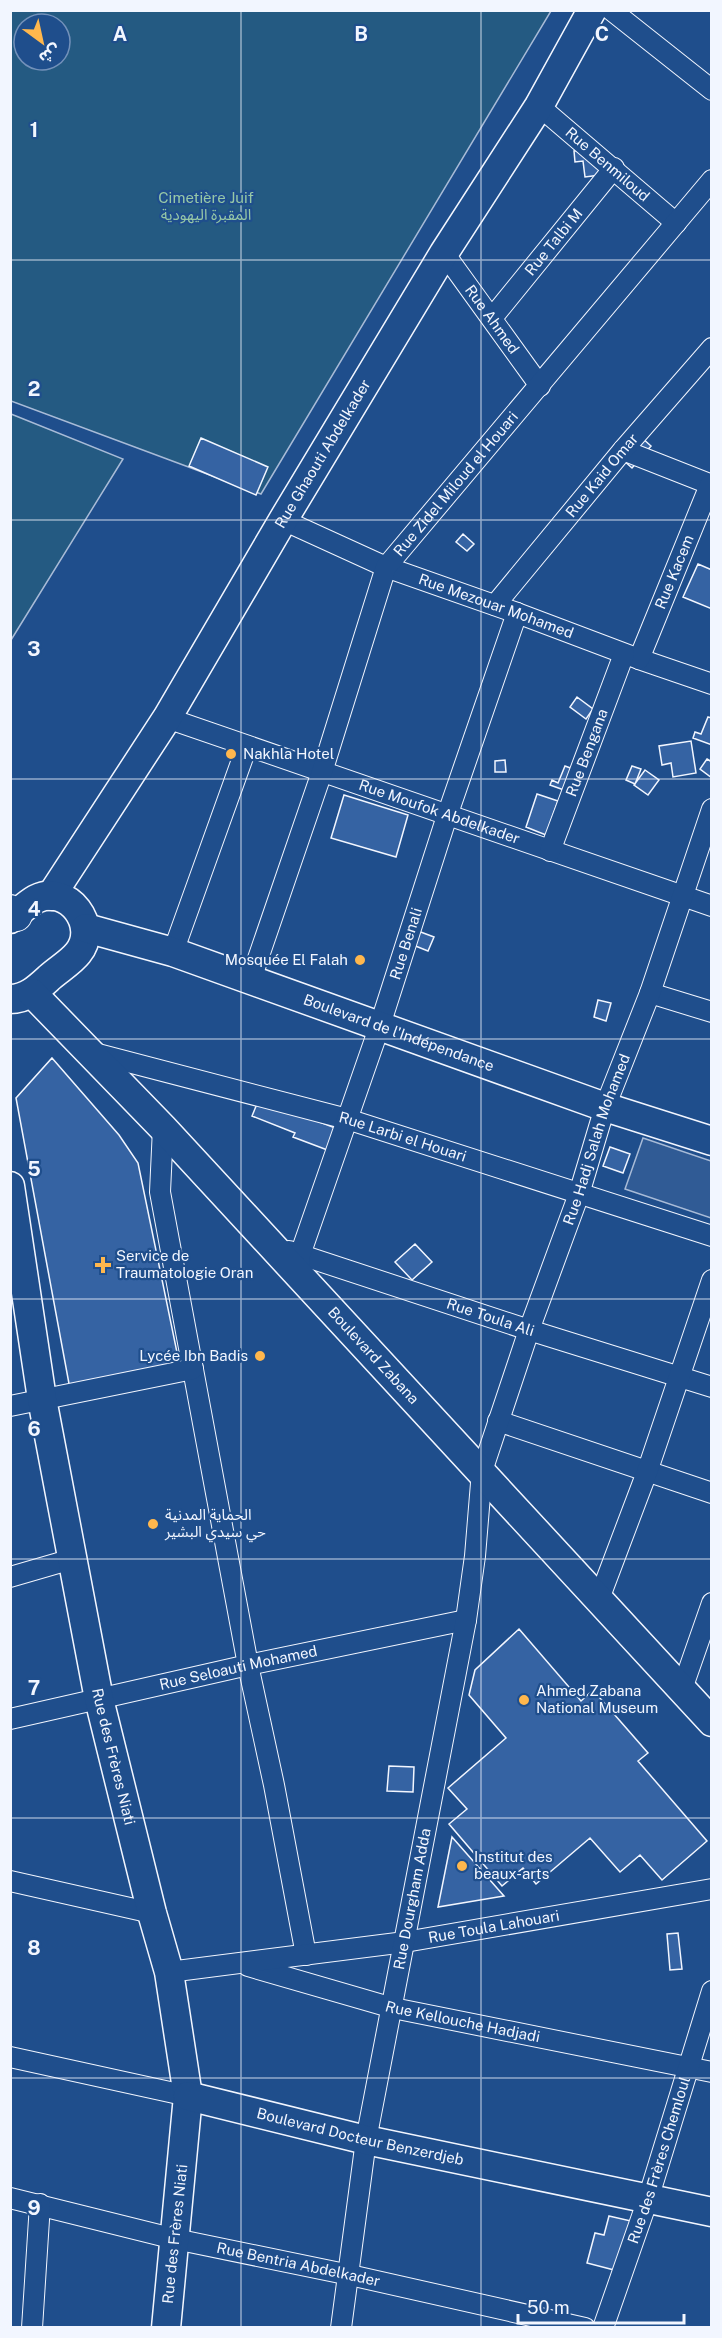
<svg xmlns="http://www.w3.org/2000/svg" width="722" height="2338" viewBox="0 0 722 2338" font-family="'Public Sans','Noto Sans Arabic',sans-serif">
<style>
.green{fill:#245a82;stroke:#a8bbd7;stroke-width:1.5;fill-rule:evenodd}
.parking{fill:#305b95;stroke:#a8bbd7;stroke-width:1.5}
.building{fill:#3563a3;stroke:#f2f6ff;stroke-width:1.5}
.lines{fill:none;stroke-linecap:round;stroke-linejoin:round}
.street-casing{stroke:#f2f6ff;stroke-width:22}
.secondary-casing{stroke:#f2f6ff;stroke-width:31}
.primary-casing{stroke:#f2f6ff;stroke-width:34}
.street{stroke:#1f4e8c;stroke-width:20}
.secondary{stroke:#1f4e8c;stroke-width:28}
.primary{stroke:#1f4e8c;stroke-width:32}
.grid{fill:none;stroke:#f2f6ff;stroke-width:1.5;stroke-opacity:0.55}
.poi-dot{fill:#ffb74d;stroke:#1f4e8c;stroke-width:2}
.labels{text-anchor:middle;stroke-width:4.5;stroke-linejoin:round;paint-order:stroke}
.street-label{font-size:15px;fill:#f2f6ff;stroke:#1f4e8c}
.park-label{font-size:15px;fill:#97c8a6;stroke:#1f4e8c}
.poi-label{font-size:15px;fill:#f2f6ff;stroke:#1f4e8c;text-anchor:start}
.grid-label{font-size:20px;text-anchor:middle;font-weight:bold;fill:#f2f6ff;stroke:#1f4e8c;stroke-width:4.5;stroke-linejoin:round;paint-order:stroke}
</style>
<rect width="100%" height="100%" fill="#1f4e8c"/>
<path class="green" d="M 10,11 L 551,11 L 261,494 L 11,401 ZM 24,24 L 60,24 L 60,60 L 24,60 Z
M 11,414 L 123,459 L 11,640 Z"/>
<path class="parking" d="M 643,1138 L 711,1161 L 711,1218 L 625,1189 Z"/>
<path class="building" d="M 597,148 L 600,175 L 585,177 L 583,161 L 575,162 L 574,151 Z
M 641,437 L 651,446 L 632,468 L 621,458 Z
M 201,438 L 268,467 L 256,495 L 189,466 Z
M 463,534 L 474,544 L 467,551 L 456,542 Z
M 698,564 L 712,570 L 712,609 L 683,597 Z
M 577,697 L 593,709 L 586,719 L 570,707 Z
M 708,717 L 712,718 L 712,745 L 693,738 L 695,732 L 701,734 Z
M 691,741 L 696,773 L 673,777 L 671,763 L 662,765 L 659,746 Z
M 707,759 L 712,762 L 712,778 L 700,769 Z
M 505,760 L 506,772 L 495,772 L 495,761 Z
M 565,766 L 573,769 L 564,790 L 550,785 L 552,780 L 558,783 Z
M 632,766 L 641,769 L 635,784 L 626,780 Z
M 645,770 L 659,780 L 648,795 L 634,785 Z
M 537,794 L 558,801 L 546,835 L 526,827 Z
M 344,795 L 408,815 L 396,857 L 331,838 Z
M 418,931 L 434,937 L 428,951 L 413,945 Z
M 598,1000 L 611,1003 L 606,1021 L 594,1017 Z
M 52,1058 L 119,1135 L 138,1163 L 180,1367 L 70,1389 L 16,1098 Z
M 259,1099 L 338,1129 L 330,1151 L 293,1137 L 295,1133 L 252,1116 Z
M 610,1147 L 630,1154 L 623,1173 L 603,1166 Z
M 415,1244 L 432,1262 L 412,1280 L 395,1262 Z
M 519,1629 L 581,1701 L 593,1690 L 648,1753 L 638,1761 L 707,1841 L 662,1880 L 640,1855 L 620,1872 L 590,1838 L 536,1884 L 523,1868 L 502,1886 L 449,1824 L 467,1809 L 448,1788 L 506,1738 L 469,1695 L 475,1670 Z
M 389,1766 L 414,1767 L 413,1792 L 387,1791 Z
M 452,1837 L 504,1896 L 438,1907 Z
M 678,1933 L 682,1969 L 670,1970 L 667,1934 Z
M 609,2216 L 631,2221 L 618,2271 L 587,2263 L 595,2233 L 604,2235 Z"/>
<g class="lines">
<g class="street-casing">
<g id="street">
<path d="M 611,10 L 712,90"/>
<path id="s1" d="M 539,106 L 676,223"/>
<path id="s2" d="M 444,253 L 540,386"/>
<path id="s3" d="M 492,318 L 614,168"/>
<path d="M 623,450 L 712,485"/>
<path id="s4" d="M 283,520 L 386,567 L 517,613 L 639,659 L 712,684"/>
<path id="s5" d="M 495,605 L 623,450 L 712,348"/>
<path id="s6" d="M 639,659 L 710,485"/>
<path id="s7" d="M 167,718 L 712,906"/>
<path id="s8" d="M 550,851 L 624,654"/>
<path d="M 173,952 L 247,746"/>
<path id="s9" d="M 251,979 L 322,772 L 386,567 L 712,180"/>
<path d="M 650,993 L 712,1012"/>
<path id="s10" d="M 90,1052 L 347,1119 L 712,1236"/>
<path d="M 163,1128 L 160,1192 L 248,1665 L 274,1785 L 306,1955"/>
<path id="s11" d="M 289,1251 L 529,1330 L 712,1387"/>
<path id="s12" d="M 298,1274 L 300,1255 L 380,1025 L 447,816 L 517,613"/>
<path d="M 10,1406 L 193,1369"/>
<path d="M 498,1421 L 712,1493"/>
<path d="M 10,1577 L 72,1559"/>
<path d="M 599,1599 L 647,1472 L 712,1280"/>
<path d="M 682,1689 L 712,1603"/>
<path id="s13" d="M 10,1719 L 248,1665 L 466,1620"/>
<path d="M 10,1881 L 152,1913"/>
<path id="s14" d="M 248,1966 L 393,2008 L 712,2072"/>
<path id="s15" d="M 169,1972 L 405,1942 L 712,1889"/>
<path d="M 10,2057 L 188,2096"/>
<path id="s16" d="M 10,2198 L 175,2239 L 350,2275 L 585,2328"/>
<path d="M 32,2328 L 40,2204"/>
<path id="s17" d="M 341,2328 L 366,2140 L 466,1620 L 475,1556 L 482,1471 L 529,1330 L 579,1194 L 605,1107 L 650,993 L 712,809"/>
<path id="s18" d="M 603,2328 L 648,2199 L 712,1991"/>
</g>
</g>
<g class="secondary-casing">
<g id="secondary">
<path id="s19" d="M 51,896 L 167,718 L 283,520 L 444,253 L 539,106 L 592,10"/>
<path d="M 10,919 C 18,913 27,904 36,899 C 68,883 100,926 78,953 C 71,962 59,969 50,977 C 38,988 27,999 10,999"/>
<path id="s20" d="M 86,928 L 173,952 L 605,1107 L 712,1141"/>
<path id="s21" d="M 32,993 L 163,1128 L 712,1722"/>
<path id="s22" d="M 10,1186 L 42,1399 L 99,1699 L 152,1913 L 169,1972 L 188,2096 L 166,2328"/>
<path id="s23" d="M 188,2096 L 366,2140 L 712,2212"/>
</g>
</g>
<g class="primary-casing">
<path id="primary" d="M 10,911 L 16,915"/>
</g>
<use href="#street" class="street"/>
<use href="#secondary" class="secondary"/>
<use href="#primary" class="primary"/>
</g>
<path class="grid" d="M 241,10 L 241,2328M 481,10 L 481,2328M 10,260 L 712,260M 10,520 L 712,520M 10,779 L 712,779M 10,1039 L 712,1039M 10,1299 L 712,1299M 10,1559 L 712,1559M 10,1818 L 712,1818M 10,2078 L 712,2078"/>
<g class="poi-dot">
<circle cx="231" cy="754" r="6"/>
<circle cx="360" cy="960" r="6"/>
<path d="M100 1256h6v6h6v6h-6v6h-6v-6h-6v-6h6z"/>
<circle cx="260" cy="1356" r="6"/>
<circle cx="153" cy="1524" r="6"/>
<circle cx="524" cy="1700" r="6"/>
<circle cx="462" cy="1866" r="6"/>
</g>
<g class="labels">
<g class="street-label">
<text dy="5" stroke="none"><textPath href="#s1" startOffset="90">Rue Benmiloud</textPath></text>
<text dy="5" stroke="none"><textPath href="#s3" startOffset="98">Rue Talbi M</textPath></text>
<text dy="5" stroke="none"><textPath href="#s2" startOffset="82">Rue Ahmed</textPath></text>
<text dy="5" stroke="none"><textPath href="#s19" startOffset="519">Rue Ghaouti Abdelkader</textPath></text>
<text dy="5" stroke="none"><textPath href="#s5" startOffset="168">Rue Kaid Omar</textPath></text>
<text dy="5" stroke="none"><textPath href="#s9" startOffset="542">Rue Zidel Miloud el Houari</textPath></text>
<text dy="5" stroke="none"><textPath href="#s6" startOffset="94">Rue Kacem</textPath></text>
<text dy="5" stroke="none"><textPath href="#s4" startOffset="230">Rue Mezouar Mohamed</textPath></text>
<text dy="5" stroke="none"><textPath href="#s8" startOffset="105">Rue Bengana</textPath></text>
<text dy="5" stroke="none"><textPath href="#s7" startOffset="288">Rue Moufok Abdelkader</textPath></text>
<text dy="5" stroke="none"><textPath href="#s12" startOffset="348">Rue Benali</textPath></text>
<text dy="5" stroke="none"><textPath href="#s20" startOffset="330">Boulevard de l'Indépendance</textPath></text>
<text dy="5" stroke="none"><textPath href="#s10" startOffset="324">Rue Larbi el Houari</textPath></text>
<text dy="5" stroke="none"><textPath href="#s17" startOffset="1220">Rue Hadj Salah Mohamed</textPath></text>
<text dy="5" stroke="none"><textPath href="#s11" startOffset="212">Rue Toula Ali</textPath></text>
<text dy="5" stroke="none"><textPath href="#s21" startOffset="498">Boulevard Zabana</textPath></text>
<text dy="5" stroke="none"><textPath href="#s13" startOffset="234">Rue Seloauti Mohamed</textPath></text>
<text dy="5" stroke="none"><textPath href="#s22" startOffset="580">Rue des Frères Niati</textPath></text>
<text dy="5" stroke="none"><textPath href="#s17" startOffset="435">Rue Dourgham Adda</textPath></text>
<text dy="5" stroke="none"><textPath href="#s15" startOffset="328">Rue Toula Lahouari</textPath></text>
<text dy="5" stroke="none"><textPath href="#s14" startOffset="222">Rue Kellouche Hadjadi</textPath></text>
<text dy="5" stroke="none"><textPath href="#s23" startOffset="177">Boulevard Docteur Benzerdjeb</textPath></text>
<text dy="5" stroke="none"><textPath href="#s18" startOffset="177">Rue des Frères Chemloul</textPath></text>
<text transform="translate(175 2234) rotate(-84)" y="5">Rue des Frères Niati</text>
<text dy="5" stroke="none"><textPath href="#s16" startOffset="296">Rue Bentria Abdelkader</textPath></text>
</g>
<g class="park-label">
<text x="206" y="203">Cimetière Juif<tspan x="206" dy="17">المقبرة اليهودية</tspan></text>
</g>
<g class="poi-label">
<text x="243" y="759">Nakhla Hotel</text>
<text x="348" y="965" text-anchor="end">Mosquée El Falah</text>
<text x="116" y="1261">Service de<tspan x="116" dy="17">Traumatologie Oran</tspan></text>
<text x="248" y="1361" text-anchor="end">Lycée Ibn Badis</text>
<text x="165" y="1520">الحماية المدنية<tspan x="165" dy="17">حي سيدي البشير</tspan></text>
<text x="536" y="1696">Ahmed Zabana<tspan x="536" dy="17">National Museum</tspan></text>
<text x="474" y="1862">Institut des<tspan x="474" dy="17">beaux-arts</tspan></text>
</g>
</g>
<g class="grid-label">
<text x="120" y="41">A</text>
<text x="361" y="41">B</text>
<text x="602" y="41">C</text>
<text x="34" y="137">1</text>
<text x="34" y="396">2</text>
<text x="34" y="656">3</text>
<text x="34" y="916">4</text>
<text x="34" y="1176">5</text>
<text x="34" y="1436">6</text>
<text x="34" y="1695">7</text>
<text x="34" y="1955">8</text>
<text x="34" y="2215">9</text>
</g>
<rect width="722" height="2338" fill="none" stroke="#f2f6ff" stroke-width="24"/>
<g transform="translate(42 42) rotate(147)"><circle r="28" fill="#1f4e8c" stroke="#7391ba" stroke-width="1.5"/>
<path d="M0-4.5L10 22L0 15L-10 22Z" fill="#ffb74d"/>
<text y="-9" font-size="16" font-weight="bold" text-anchor="middle" fill="#f2f6ff">ش</text>
</g>
<path d="M518 2314v9h166v-9" fill="none" stroke="#f2f6ff" stroke-width="3"/>
<text x="527" y="2314" font-size="18" fill="#f2f6ff" stroke="#1f4e8c" stroke-width="4.5" paint-order="stroke">50 m</text>
</svg>
